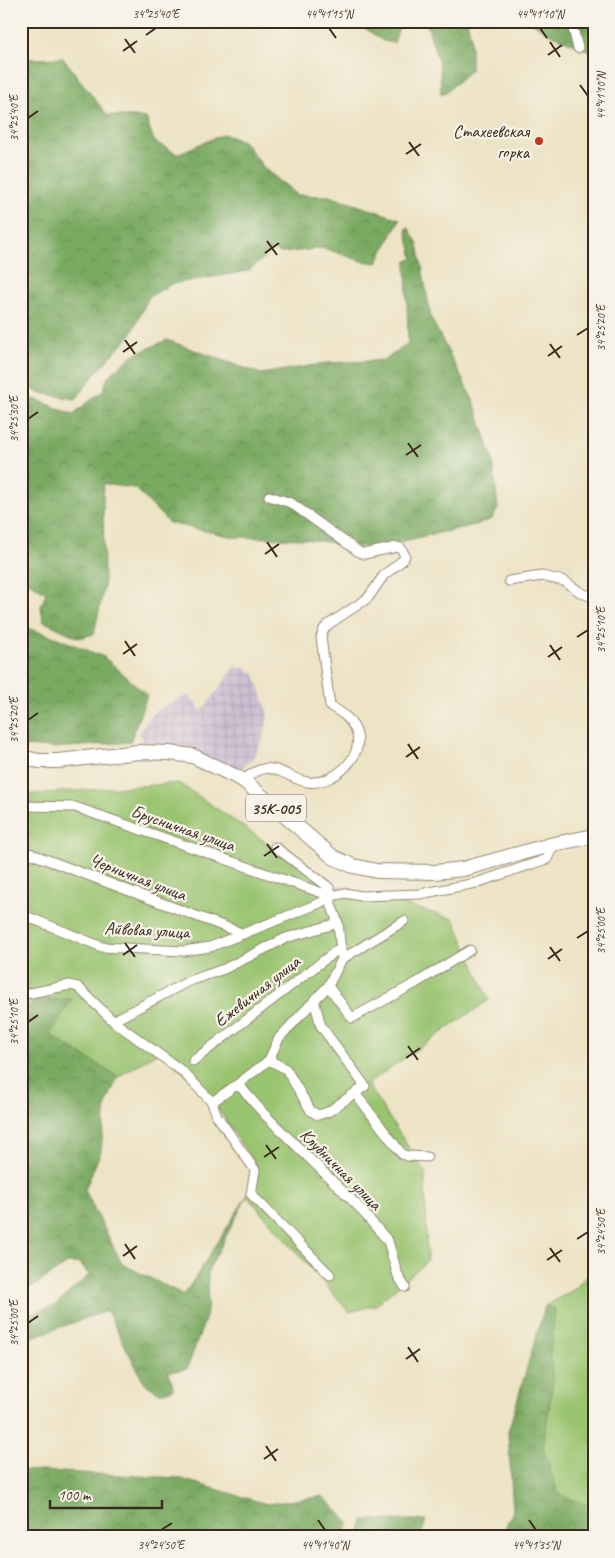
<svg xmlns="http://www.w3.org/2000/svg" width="615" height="1558" viewBox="0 0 615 1558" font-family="Caveat,sans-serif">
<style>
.industrial{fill:url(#industrial-grid)}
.forest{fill:url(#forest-crowns);stroke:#5a6a40}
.garden{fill:#99c470;stroke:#6a7747}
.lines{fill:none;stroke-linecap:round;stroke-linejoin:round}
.street-casing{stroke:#948672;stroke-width:11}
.primary-casing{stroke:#948672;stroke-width:16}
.street{stroke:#fff;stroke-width:9}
.primary{stroke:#fff;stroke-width:14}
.ticks{fill:none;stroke:#3b2a1e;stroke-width:2}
.poi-dot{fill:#c8321e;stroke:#f7f3e8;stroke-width:2}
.labels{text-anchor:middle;stroke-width:4.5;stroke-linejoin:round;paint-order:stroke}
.shield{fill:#f7f3e8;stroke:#73665b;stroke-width:1}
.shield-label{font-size:16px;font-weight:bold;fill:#3b2a1e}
.poi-label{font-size:18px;fill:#3b2a1e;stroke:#f7f3e8;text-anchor:end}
.street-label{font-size:18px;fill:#3b2a1e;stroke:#f7f3e8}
.neatline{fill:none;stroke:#3b2a1e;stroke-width:2}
.ticks-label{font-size:12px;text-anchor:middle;fill:#3b2a1e}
</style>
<defs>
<pattern id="industrial-grid" width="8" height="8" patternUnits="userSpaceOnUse" patternTransform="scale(1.25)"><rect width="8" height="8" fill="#cebed2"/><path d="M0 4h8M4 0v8" fill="none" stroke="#b2a3b4"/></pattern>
<pattern id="forest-crowns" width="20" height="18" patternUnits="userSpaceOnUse" patternTransform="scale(1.25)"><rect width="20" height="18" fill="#7aaa62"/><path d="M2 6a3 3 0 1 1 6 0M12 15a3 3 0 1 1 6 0" fill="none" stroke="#658b50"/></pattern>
</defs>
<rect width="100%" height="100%" fill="#f7f3e8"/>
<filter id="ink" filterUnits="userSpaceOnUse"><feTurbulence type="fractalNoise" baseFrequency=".02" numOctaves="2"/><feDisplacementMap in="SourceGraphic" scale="10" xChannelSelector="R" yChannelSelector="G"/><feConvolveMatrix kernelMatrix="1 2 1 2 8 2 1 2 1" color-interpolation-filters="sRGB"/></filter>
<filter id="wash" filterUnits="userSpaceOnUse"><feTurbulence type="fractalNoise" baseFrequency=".0096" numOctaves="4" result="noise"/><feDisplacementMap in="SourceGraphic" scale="20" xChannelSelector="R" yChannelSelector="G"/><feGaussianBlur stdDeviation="1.12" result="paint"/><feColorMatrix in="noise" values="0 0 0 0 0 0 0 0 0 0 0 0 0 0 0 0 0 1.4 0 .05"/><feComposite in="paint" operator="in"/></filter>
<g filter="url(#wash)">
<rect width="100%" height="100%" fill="#ede3c5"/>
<path class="industrial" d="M 235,667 L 246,668 L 255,674 L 268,714 L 263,739 L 251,761 L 232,772 L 161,743 L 142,745 L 139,732 L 156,710 L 189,695 L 202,711 Z"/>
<path class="forest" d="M 355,21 L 401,21 L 394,43 L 383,41 Z
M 426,21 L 467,21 L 471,38 L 471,70 L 446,92 L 441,94 L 440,68 Z
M 529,21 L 594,21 L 594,53 L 548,33 Z
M 63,58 L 107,115 L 146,118 L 154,141 L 177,154 L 224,134 L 243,141 L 266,170 L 298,195 L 329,196 L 400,219 L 377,263 L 361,261 L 324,248 L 281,253 L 273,250 L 248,271 L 171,284 L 149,297 L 131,334 L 94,375 L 76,399 L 40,393 L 21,384 L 21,59 Z
M 408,227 L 418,244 L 431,318 L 474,402 L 493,460 L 498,509 L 492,519 L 479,524 L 372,548 L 306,539 L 233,537 L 169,523 L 135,488 L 103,484 L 104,587 L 94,634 L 79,638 L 43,621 L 41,606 L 46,593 L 21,577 L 21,394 L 73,414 L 103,391 L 108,377 L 133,355 L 167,340 L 261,374 L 327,363 L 385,360 L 408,343 L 406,262 L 413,258 L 406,230 Z
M 21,626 L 55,637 L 104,657 L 147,695 L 130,742 L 56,748 L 21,746 Z
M 72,998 L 50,1035 L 118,1077 L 106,1105 L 101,1151 L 85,1190 L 122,1264 L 184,1295 L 247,1196 L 208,1271 L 207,1314 L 187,1369 L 168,1372 L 174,1389 L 160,1393 L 145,1384 L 107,1311 L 21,1341 L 21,1317 L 54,1306 L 89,1275 L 79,1263 L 68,1263 L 34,1286 L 21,1288 L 21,1016 L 35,1001 Z
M 545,1306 L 555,1309 L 550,1354 L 553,1381 L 543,1448 L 593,1507 L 594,1504 L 594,1537 L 501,1537 L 513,1511 L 508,1432 Z
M 21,1470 L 178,1478 L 267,1504 L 323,1496 L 350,1523 L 342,1537 L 21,1537 Z
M 363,1520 L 426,1520 L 421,1537 L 358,1537 Z"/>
<path class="garden" d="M 179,783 L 326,883 L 454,919 L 489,1000 L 367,1084 L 425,1172 L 427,1261 L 376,1305 L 349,1312 L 247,1196 L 256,1166 L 209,1095 L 160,1051 L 118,1077 L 50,1035 L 71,999 L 35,1001 L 21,1016 L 21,795 Z
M 594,1266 L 594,1504 L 592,1507 L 558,1494 L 543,1448 L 553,1381 L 550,1354 L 555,1309 L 545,1306 L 575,1289 Z"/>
</g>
<g filter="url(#ink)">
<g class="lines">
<g class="street-casing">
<path id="street" d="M 571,21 L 578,48
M 509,581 L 542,576 L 564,581 L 580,592 L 594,598
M 243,780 C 249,776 256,770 263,769 C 278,766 293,780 307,782 C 332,786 368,756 355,729 C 350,718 341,712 330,706 L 321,637 L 324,629 L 329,624 L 368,598 L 384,575 L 403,560 L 405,556 L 401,548 L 397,547 L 364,554 L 359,552 L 291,503 L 269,496
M 21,806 L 75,807 L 331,896
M 275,847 L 326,885 L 330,889 L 331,896
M 21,850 L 244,934
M 21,914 L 102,947 L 184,951 L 210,947 L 320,903 L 331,896
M 342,959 L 404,921
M 328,986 L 352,1018 L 416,983 L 470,950
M 21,995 L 70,985 L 78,987 L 113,1021 L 189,981 L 224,969 L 286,938 L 338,923 L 331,904 L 331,896 L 345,893 L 361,896 L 420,894 L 476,883 L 547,859 L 554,844
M 113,1021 L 182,1071 L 212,1102 L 217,1116 L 255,1170 L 251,1194 L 330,1275
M 269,1060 L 286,1069 L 311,1111 L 318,1115 L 328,1112 L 365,1086 L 321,1026 L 314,1000
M 193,1061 L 341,947
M 238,1084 L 265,1115 L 356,1204 L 388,1241 L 398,1276 L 405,1287
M 355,1093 L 402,1154 L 407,1156 L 427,1157
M 212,1102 L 238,1084 L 269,1060 L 279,1038 L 328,986 L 342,959 L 338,923"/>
</g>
<g class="primary-casing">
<path id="primary" d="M 21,757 L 39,761 L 58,761 L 139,752 L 169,753 L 193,756 L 243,780 L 333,857 L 353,866 L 377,871 L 435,872 L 463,869 L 554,844 L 594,836"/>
</g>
<use href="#street" class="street"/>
<use href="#primary" class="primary"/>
</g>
</g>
<path class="ticks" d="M 329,28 L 336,38M 540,28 L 547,38M 146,35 L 156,28M 125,39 L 135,53M 550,42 L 560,57M 123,51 L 137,41M 548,55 L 562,45M 580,85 L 588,96M 28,118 L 38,111M 409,142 L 419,156M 406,154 L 421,144M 267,241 L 277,255M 265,253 L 279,243M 577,335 L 588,328M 125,340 L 135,354M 550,344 L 560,358M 123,352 L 137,342M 548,356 L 562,346M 28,419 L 38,412M 408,443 L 418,457M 406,455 L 421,445M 267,542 L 277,557M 265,554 L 279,544M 577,637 L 588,630M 125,641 L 135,656M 550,645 L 560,660M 123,654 L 137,644M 548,657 L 562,647M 28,720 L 38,713M 408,744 L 418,759M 406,757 L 420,747M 267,844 L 277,858M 264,856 L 279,846M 577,938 L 588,931M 125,943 L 135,957M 550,947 L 560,961M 123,955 L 137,945M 548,959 L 562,949M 28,1022 L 38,1015M 408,1046 L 418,1060M 406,1058 L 420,1048M 266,1145 L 276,1159M 264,1157 L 279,1147M 577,1239 L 588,1232M 125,1244 L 135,1259M 550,1248 L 560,1262M 123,1256 L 137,1246M 547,1260 L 562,1250M 28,1323 L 38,1316M 408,1347 L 418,1362M 406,1359 L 420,1349M 266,1446 L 276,1461M 264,1459 L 278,1449M 318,1520 L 325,1530M 529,1520 L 536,1530M 161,1530 L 172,1523"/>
<circle class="poi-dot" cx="539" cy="141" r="5"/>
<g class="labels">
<rect class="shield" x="246" y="794.5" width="60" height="27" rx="4"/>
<g class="shield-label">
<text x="276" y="814">35К-005</text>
</g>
<g class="poi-label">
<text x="529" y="137">Стахеевская<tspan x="529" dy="21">горка</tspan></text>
</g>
<g class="street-label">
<text transform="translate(183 828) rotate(19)" y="6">Брусничная улица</text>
<text transform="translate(138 877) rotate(21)" y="6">Черничная улица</text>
<text transform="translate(147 930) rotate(3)" y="6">Айвовая улица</text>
<text transform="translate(257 991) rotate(-38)" y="6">Ежевичная улица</text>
<text transform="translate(341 1169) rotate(45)" y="6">Клубничная улица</text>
</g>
</g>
<rect width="615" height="1558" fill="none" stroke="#f7f3e8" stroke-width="55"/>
<path d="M50 1500v8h112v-8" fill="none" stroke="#3b2a1e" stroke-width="2.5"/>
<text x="58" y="1500" font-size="15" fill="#3b2a1e" stroke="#f7f3e8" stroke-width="4" paint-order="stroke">100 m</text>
<rect x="28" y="28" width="560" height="1502" class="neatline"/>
<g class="ticks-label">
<text x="156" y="18">34°25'40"E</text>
<text x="329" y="18">44°41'15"N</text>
<text x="540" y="18">44°41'10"N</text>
<text transform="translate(601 96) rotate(-90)" y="4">44°41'10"N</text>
<text transform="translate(14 118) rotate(-90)" y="4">34°25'40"E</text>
<text transform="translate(601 328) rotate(-90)" y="4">34°25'20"E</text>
<text transform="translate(14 419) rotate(-90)" y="4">34°25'30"E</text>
<text transform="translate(601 630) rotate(-90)" y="4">34°25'10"E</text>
<text transform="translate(14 720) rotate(-90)" y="4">34°25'20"E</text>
<text transform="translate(601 931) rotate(-90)" y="4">34°25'00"E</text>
<text transform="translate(14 1022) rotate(-90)" y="4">34°25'10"E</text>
<text transform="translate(601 1232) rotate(-90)" y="4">34°24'50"E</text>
<text transform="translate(14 1323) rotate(-90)" y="4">34°25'00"E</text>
<text x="161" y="1549">34°24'50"E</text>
<text x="325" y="1549">44°41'40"N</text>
<text x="536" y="1549">44°41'35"N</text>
</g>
</svg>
